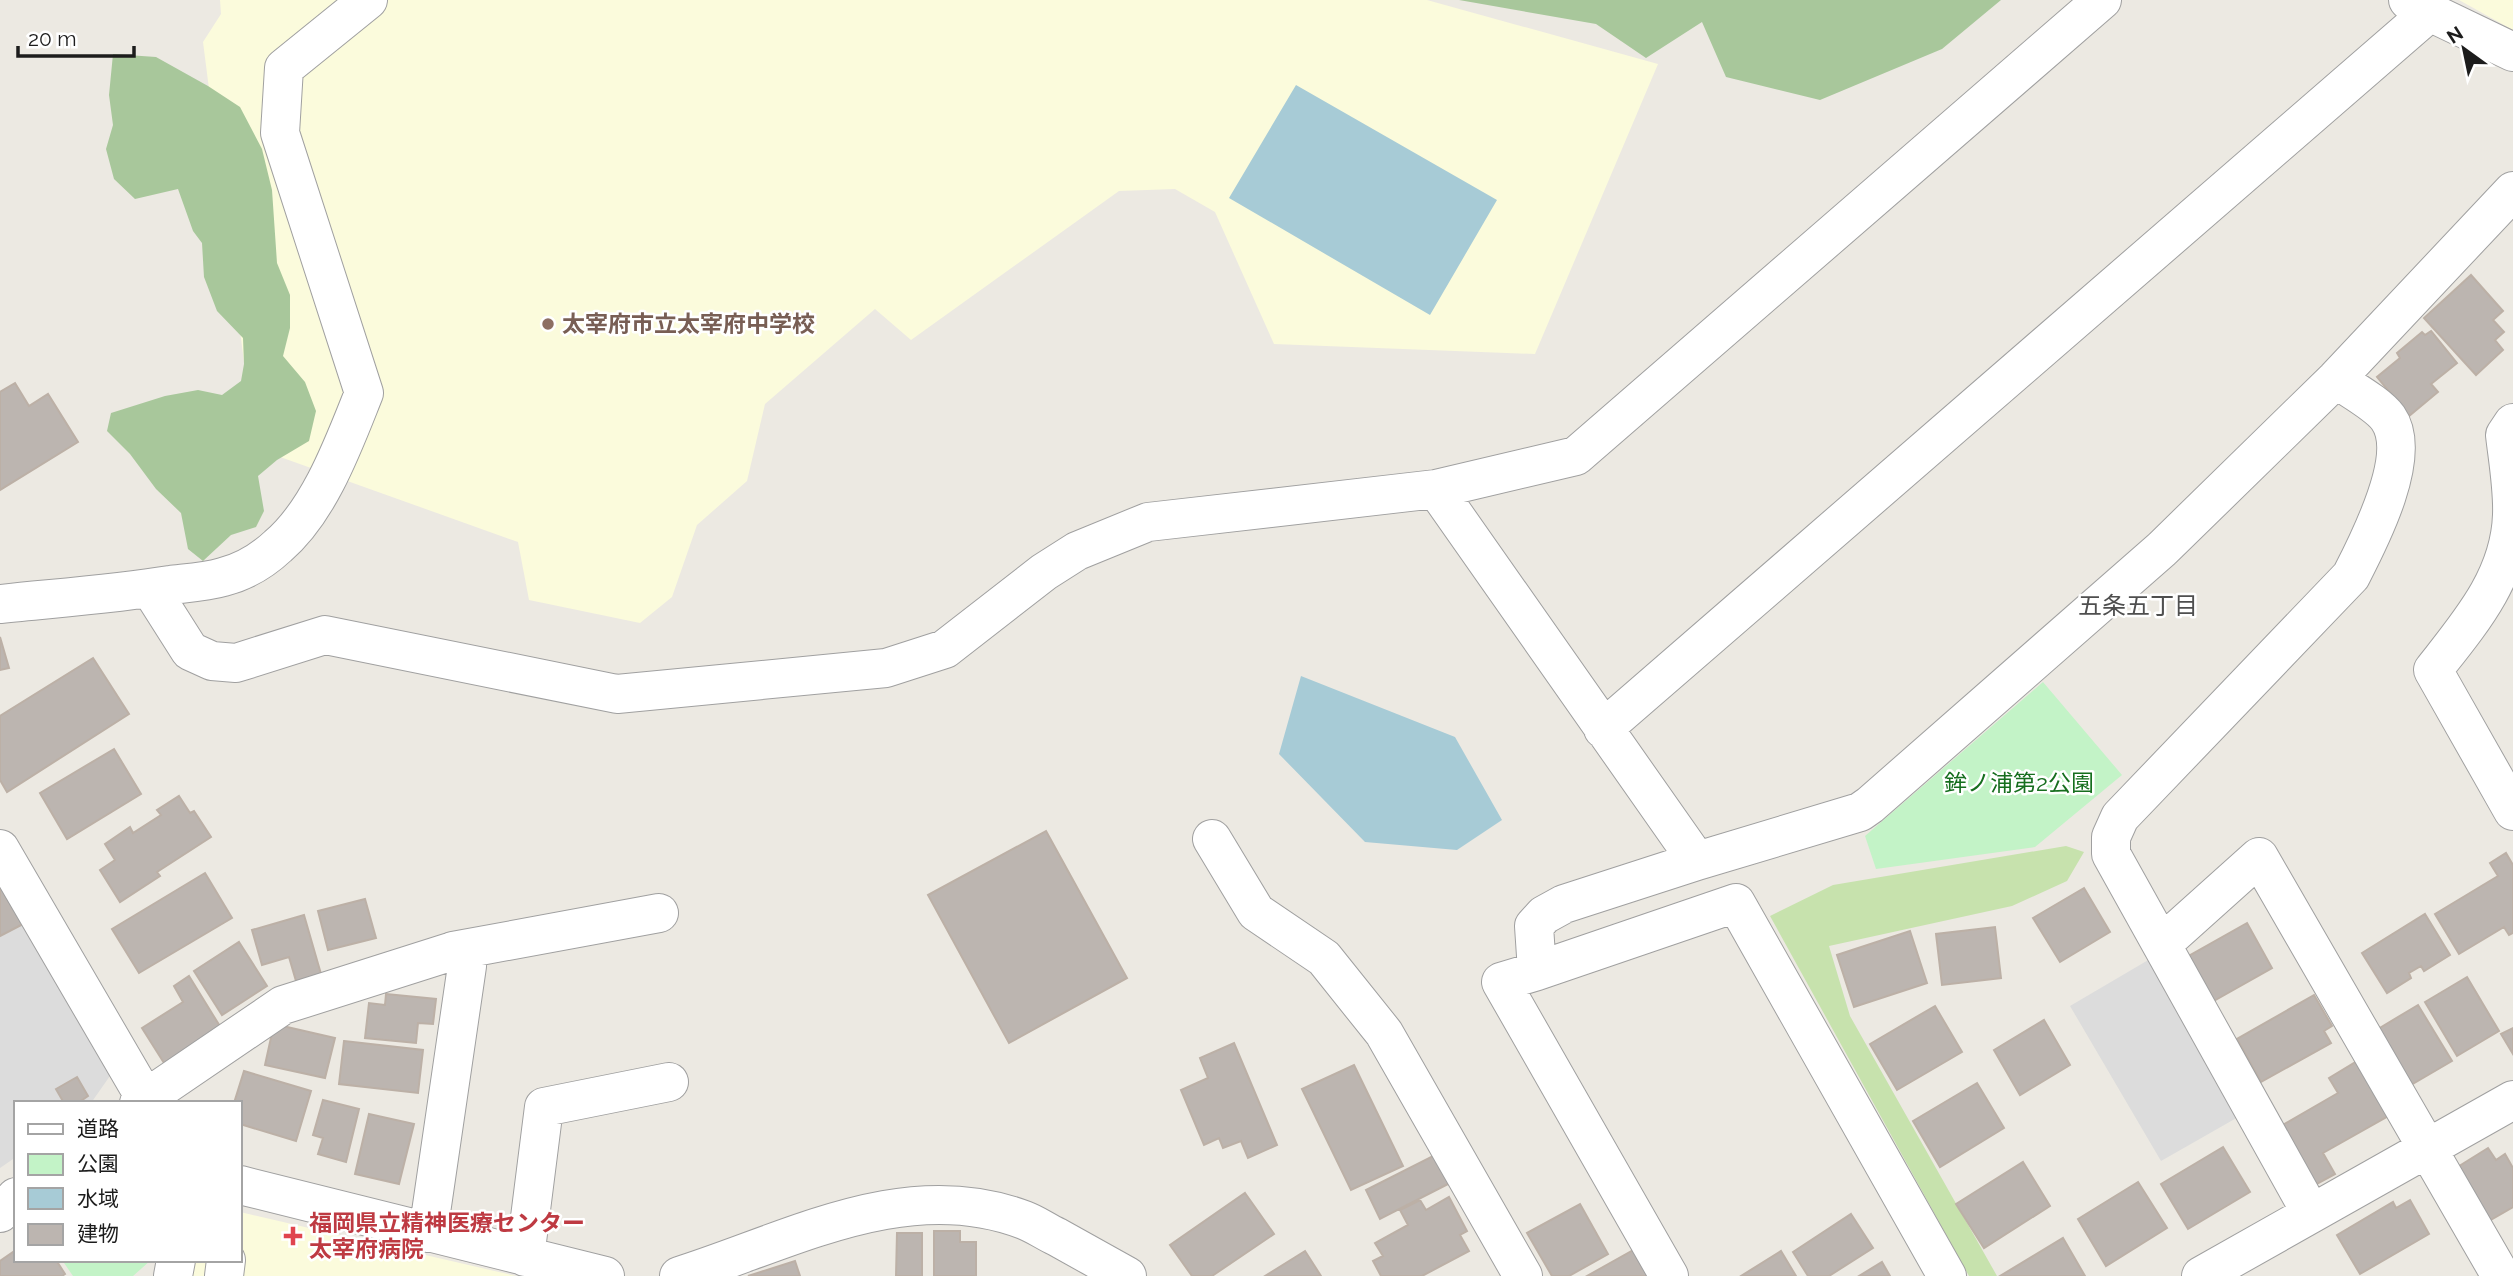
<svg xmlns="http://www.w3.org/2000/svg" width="2513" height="1276" viewBox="0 0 2513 1276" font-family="Raleway,'Noto Sans JP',sans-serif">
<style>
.education{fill:#fbfbdc}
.grass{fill:#c7e2ad}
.forest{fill:#a8c79b}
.park{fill:#c3f3c7}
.parking{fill:#dcdcdc}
.water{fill:#a7cbd6}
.building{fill:#bcb5b0;stroke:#bcb0a6;stroke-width:2}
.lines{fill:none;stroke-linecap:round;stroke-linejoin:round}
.minor-casing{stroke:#a0a0a0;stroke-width:40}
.minor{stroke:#fff;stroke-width:38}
.education-dot{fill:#8d6e63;stroke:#fff;stroke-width:2.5}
.health-dot{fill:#e0444e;stroke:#fff;stroke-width:2.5}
.labels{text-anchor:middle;stroke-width:5;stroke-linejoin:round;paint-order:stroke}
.education-label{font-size:23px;font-weight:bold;fill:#785e54;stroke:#fff;text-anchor:start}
.park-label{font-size:23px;fill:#166e1e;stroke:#fff}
.health-label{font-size:23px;font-weight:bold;fill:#be3a42;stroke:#fff;text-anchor:start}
.neighbourhood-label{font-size:24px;fill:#4f4f4f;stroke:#fff}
</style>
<rect width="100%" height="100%" fill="#ece9e2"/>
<path class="education" d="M 220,0 L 1427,0 L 1658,64 L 1535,354 L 1274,344 L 1215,212 L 1175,189 L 1119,191 L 911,340 L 875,309 L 765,404 L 747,481 L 697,525 L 672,597 L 640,623 L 529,600 L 518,542 L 255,448 L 203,42 L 221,14 Z
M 2459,0 L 2513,0 L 2513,30 Z
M 240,1212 L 516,1276 L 165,1276 L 168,1260 L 240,1260 Z"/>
<path class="grass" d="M 2066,846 L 2084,852 L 2067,881 L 2012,906 L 1829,946 L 1850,1016 L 1997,1276 L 1969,1276 L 1770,916 L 1833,885 Z"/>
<path class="forest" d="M 1459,0 L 2001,0 L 1942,49 L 1820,100 L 1726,77 L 1702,22 L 1646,58 L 1596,24 Z
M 113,54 L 156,57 L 208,86 L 240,107 L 262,149 L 272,190 L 277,263 L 290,295 L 290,328 L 283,356 L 305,382 L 316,411 L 309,441 L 277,460 L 258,476 L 264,511 L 256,527 L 231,535 L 203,561 L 188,549 L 181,513 L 156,489 L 130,454 L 107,431 L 111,413 L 165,396 L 198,390 L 222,395 L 241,381 L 244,364 L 243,338 L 217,311 L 204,277 L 202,243 L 193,231 L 178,189 L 135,199 L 114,179 L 106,149 L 113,125 L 109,95 Z"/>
<path class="park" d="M 2043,682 L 2122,775 L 2035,847 L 1876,869 L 1865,836 Z
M 62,1260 L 151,1260 L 133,1276 L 73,1276 Z"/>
<path class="parking" d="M 25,923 L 112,1073 L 91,1103 L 16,1103 L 16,1157 L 0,1168 L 0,936 Z
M 2150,959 L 2240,1116 L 2161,1161 L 2070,1006 Z"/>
<path class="water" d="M 1296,85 L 1497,200 L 1430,315 L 1229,198 Z
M 1301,676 L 1455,737 L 1502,820 L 1457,850 L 1365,842 L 1279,754 Z"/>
<path class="building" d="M 2471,275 L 2503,311 L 2493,320 L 2504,332 L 2495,340 L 2503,350 L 2476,375 L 2424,318 Z
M 2431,331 L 2457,363 L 2431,384 L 2438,392 L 2409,416 L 2377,377 L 2400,358 L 2397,353 L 2422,332 L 2425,335 Z
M 15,383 L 29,406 L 48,394 L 78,442 L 0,490 L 0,392 Z
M 0,637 L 9,668 L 0,670 Z
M 93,658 L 129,714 L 7,792 L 0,780 L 0,716 Z
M 114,749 L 141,794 L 67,839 L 40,793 Z
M 179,796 L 190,813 L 194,811 L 211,837 L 157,872 L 160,876 L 120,902 L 100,870 L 115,860 L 105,844 L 130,827 L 133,833 L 161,815 L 157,810 Z
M 1046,831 L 1127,978 L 1009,1043 L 928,895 Z
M 2506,853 L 2513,865 L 2513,933 L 2509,935 L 2504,927 L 2459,954 L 2435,914 L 2498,876 L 2490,863 Z
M 205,873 L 232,918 L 139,973 L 112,929 Z
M 0,881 L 25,923 L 0,936 Z
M 2084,888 L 2110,932 L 2060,962 L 2033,918 Z
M 365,899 L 376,938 L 328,950 L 318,911 Z
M 2425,914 L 2450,955 L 2424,971 L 2421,966 L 2409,973 L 2411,978 L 2387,993 L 2362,953 Z
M 304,915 L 321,974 L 296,981 L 289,957 L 262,965 L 252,930 Z
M 2247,923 L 2272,968 L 2212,1002 L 2187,957 Z
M 1995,927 L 2001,978 L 1942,985 L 1936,934 Z
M 1910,931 L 1927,983 L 1854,1007 L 1837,955 Z
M 239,942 L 267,986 L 222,1015 L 194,971 Z
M 189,976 L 221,1028 L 164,1063 L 142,1028 L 183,1002 L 174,986 Z
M 2467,977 L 2499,1031 L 2457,1056 L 2425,1002 Z
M 386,994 L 436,999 L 433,1024 L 418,1023 L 416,1043 L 365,1038 L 369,1003 L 385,1005 Z
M 2314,995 L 2332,1026 L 2324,1031 L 2331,1043 L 2261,1082 L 2237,1039 Z
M 2418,1005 L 2452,1061 L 2411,1085 L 2378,1029 Z
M 1935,1006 L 1962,1052 L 1897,1090 L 1870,1044 Z
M 2044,1020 L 2070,1065 L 2020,1095 L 1994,1050 Z
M 274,1024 L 335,1038 L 325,1078 L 265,1065 Z
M 2513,1028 L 2513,1054 L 2501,1034 Z
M 344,1041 L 423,1050 L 418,1093 L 339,1084 Z
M 1234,1043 L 1277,1145 L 1248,1158 L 1241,1141 L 1223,1148 L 1219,1138 L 1204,1145 L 1181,1090 L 1208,1078 L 1200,1058 Z
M 2359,1060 L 2390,1115 L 2323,1153 L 2335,1174 L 2315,1185 L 2281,1126 L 2338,1093 L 2329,1078 Z
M 1354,1065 L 1403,1166 L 1351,1190 L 1302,1089 Z
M 244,1071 L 311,1091 L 296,1141 L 240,1124 L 240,1103 L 234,1103 Z
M 77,1077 L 88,1096 L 78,1103 L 64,1103 L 56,1089 Z
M 1977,1083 L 2004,1128 L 1940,1167 L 1913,1121 Z
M 323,1100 L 359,1109 L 346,1162 L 318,1154 L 323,1138 L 313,1135 Z
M 369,1114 L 414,1124 L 399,1184 L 355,1174 Z
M 2223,1147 L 2250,1192 L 2188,1229 L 2161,1184 Z
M 2488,1148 L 2496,1160 L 2505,1154 L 2513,1168 L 2513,1207 L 2489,1221 L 2456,1168 Z
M 1435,1155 L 1450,1183 L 1380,1219 L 1366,1190 Z
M 2023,1162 L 2050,1206 L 1984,1248 L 1956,1204 Z
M 2138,1182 L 2167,1228 L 2106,1266 L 2078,1219 Z
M 1245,1193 L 1274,1234 L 1212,1276 L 1192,1276 L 1170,1245 Z
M 1449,1197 L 1467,1231 L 1460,1235 L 1469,1251 L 1422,1276 L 1381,1276 L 1373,1261 L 1383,1256 L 1375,1243 L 1408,1225 L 1400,1210 L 1420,1200 L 1426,1210 Z
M 2410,1200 L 2429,1234 L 2360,1274 L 2337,1235 L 2393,1202 L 2396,1208 Z
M 1580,1204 L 1608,1254 L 1569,1276 L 1552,1276 L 1527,1233 Z
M 1851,1214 L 1873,1248 L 1829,1276 L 1808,1276 L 1793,1252 Z
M 934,1231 L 960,1231 L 960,1242 L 976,1242 L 976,1276 L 934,1276 Z
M 897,1233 L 922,1233 L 922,1276 L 896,1276 Z
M 2063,1238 L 2085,1276 L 2000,1276 Z
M 1635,1249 L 1650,1276 L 1587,1276 Z
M 16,1250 L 16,1260 L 56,1260 L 65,1274 L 62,1276 L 0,1276 L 0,1261 Z
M 1305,1251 L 1321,1276 L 1265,1276 Z
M 1781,1251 L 1796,1276 L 1741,1276 Z
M 795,1261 L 800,1276 L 748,1276 Z
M 1882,1262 L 1890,1276 L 1859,1276 Z"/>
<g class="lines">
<g class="minor-casing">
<path id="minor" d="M 2408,0 L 2411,3 L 2513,52
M 2513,423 L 2505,435 C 2508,461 2513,489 2512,515 C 2510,577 2470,623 2433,670 L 2513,811
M 1436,489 L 1697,861
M 150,588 L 190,651 L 212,661 L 236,663 L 325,635 L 617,694 L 886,668 L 945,649 L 1044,572 L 1077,551 L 1148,522 L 1436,489 L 1576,456 L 2102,0
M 0,604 C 57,598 114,594 170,585 C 187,583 206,582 223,577 C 243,572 263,560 278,546 C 320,510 344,443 364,393 L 280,133 L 284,68 L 368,0
M 1603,729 L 2430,12
M 1212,839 L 1256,912 L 1324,958 L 1384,1033 L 1523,1276
M 0,849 L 148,1103
M 2162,944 L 2259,857 L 2501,1276
M 453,951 L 659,913
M 1537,971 L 1736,903 L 1947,1276
M 139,1103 L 283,1005 L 453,951 L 467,966 L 428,1233
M 240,1185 L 605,1276
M 0,1213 L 16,1197
M 2311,1213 L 2111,854 L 2111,837 L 2120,817 L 2351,576 C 2369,541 2414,455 2388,418 C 2378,404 2350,389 2336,379
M 525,1257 L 544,1107 L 669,1082
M 173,1276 L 176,1260
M 224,1276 L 226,1260
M 679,1276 C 790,1241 906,1175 1024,1220 C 1035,1224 1046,1232 1057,1237 C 1080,1250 1104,1263 1127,1276
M 1669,1276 L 1501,982 L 1537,971 L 1534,926 L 1544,915 L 1564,904 L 1697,861 L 1860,812 L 1870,805 L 2162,549 L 2336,379 L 2513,191
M 2201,1276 L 2513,1100"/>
</g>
<use href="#minor" class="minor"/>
</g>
<circle class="education-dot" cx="548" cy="324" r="7"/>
<path class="health-dot" d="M289.5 1225.5h7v7h7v7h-7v7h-7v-7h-7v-7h7z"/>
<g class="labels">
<g class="education-label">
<text x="562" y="332">太宰府市立太宰府中学校</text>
</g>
<g class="park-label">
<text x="2019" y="791">鉾ノ浦第2公園</text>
</g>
<g class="health-label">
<text x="309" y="1231">福岡県立精神医療センター<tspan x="309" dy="26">太宰府病院</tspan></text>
</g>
<g class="neighbourhood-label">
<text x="2138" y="614">五条五丁目</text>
</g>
</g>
<rect x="14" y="1101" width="228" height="161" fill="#ffffff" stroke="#a4a4a4" stroke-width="2"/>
<rect x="28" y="1124" width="35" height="10" fill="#ffffff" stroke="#a4a4a4" stroke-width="2"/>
<text x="77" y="1136" font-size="21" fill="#1c1c1c">道路</text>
<rect x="28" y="1154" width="35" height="21" fill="#c3f3c7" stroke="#a4a4a4" stroke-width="2"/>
<text x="77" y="1171" font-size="21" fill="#1c1c1c">公園</text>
<rect x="28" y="1188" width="35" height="21" fill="#a7cbd6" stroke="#a4a4a4" stroke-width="2"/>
<text x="77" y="1206" font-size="21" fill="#1c1c1c">水域</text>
<rect x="28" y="1224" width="35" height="21" fill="#bcb5b0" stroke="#a4a4a4" stroke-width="2"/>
<text x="77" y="1241" font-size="21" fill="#1c1c1c">建物</text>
<g transform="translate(2464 49) rotate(327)" stroke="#ffffff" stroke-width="5" paint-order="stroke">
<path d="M0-5L12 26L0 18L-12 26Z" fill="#1c1c1c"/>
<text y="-10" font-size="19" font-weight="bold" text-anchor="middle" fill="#1c1c1c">N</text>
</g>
<path d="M18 46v10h116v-10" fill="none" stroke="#1c1c1c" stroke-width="3.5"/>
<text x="28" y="46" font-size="21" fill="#1c1c1c" stroke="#ffffff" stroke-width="5" paint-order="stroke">20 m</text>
</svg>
